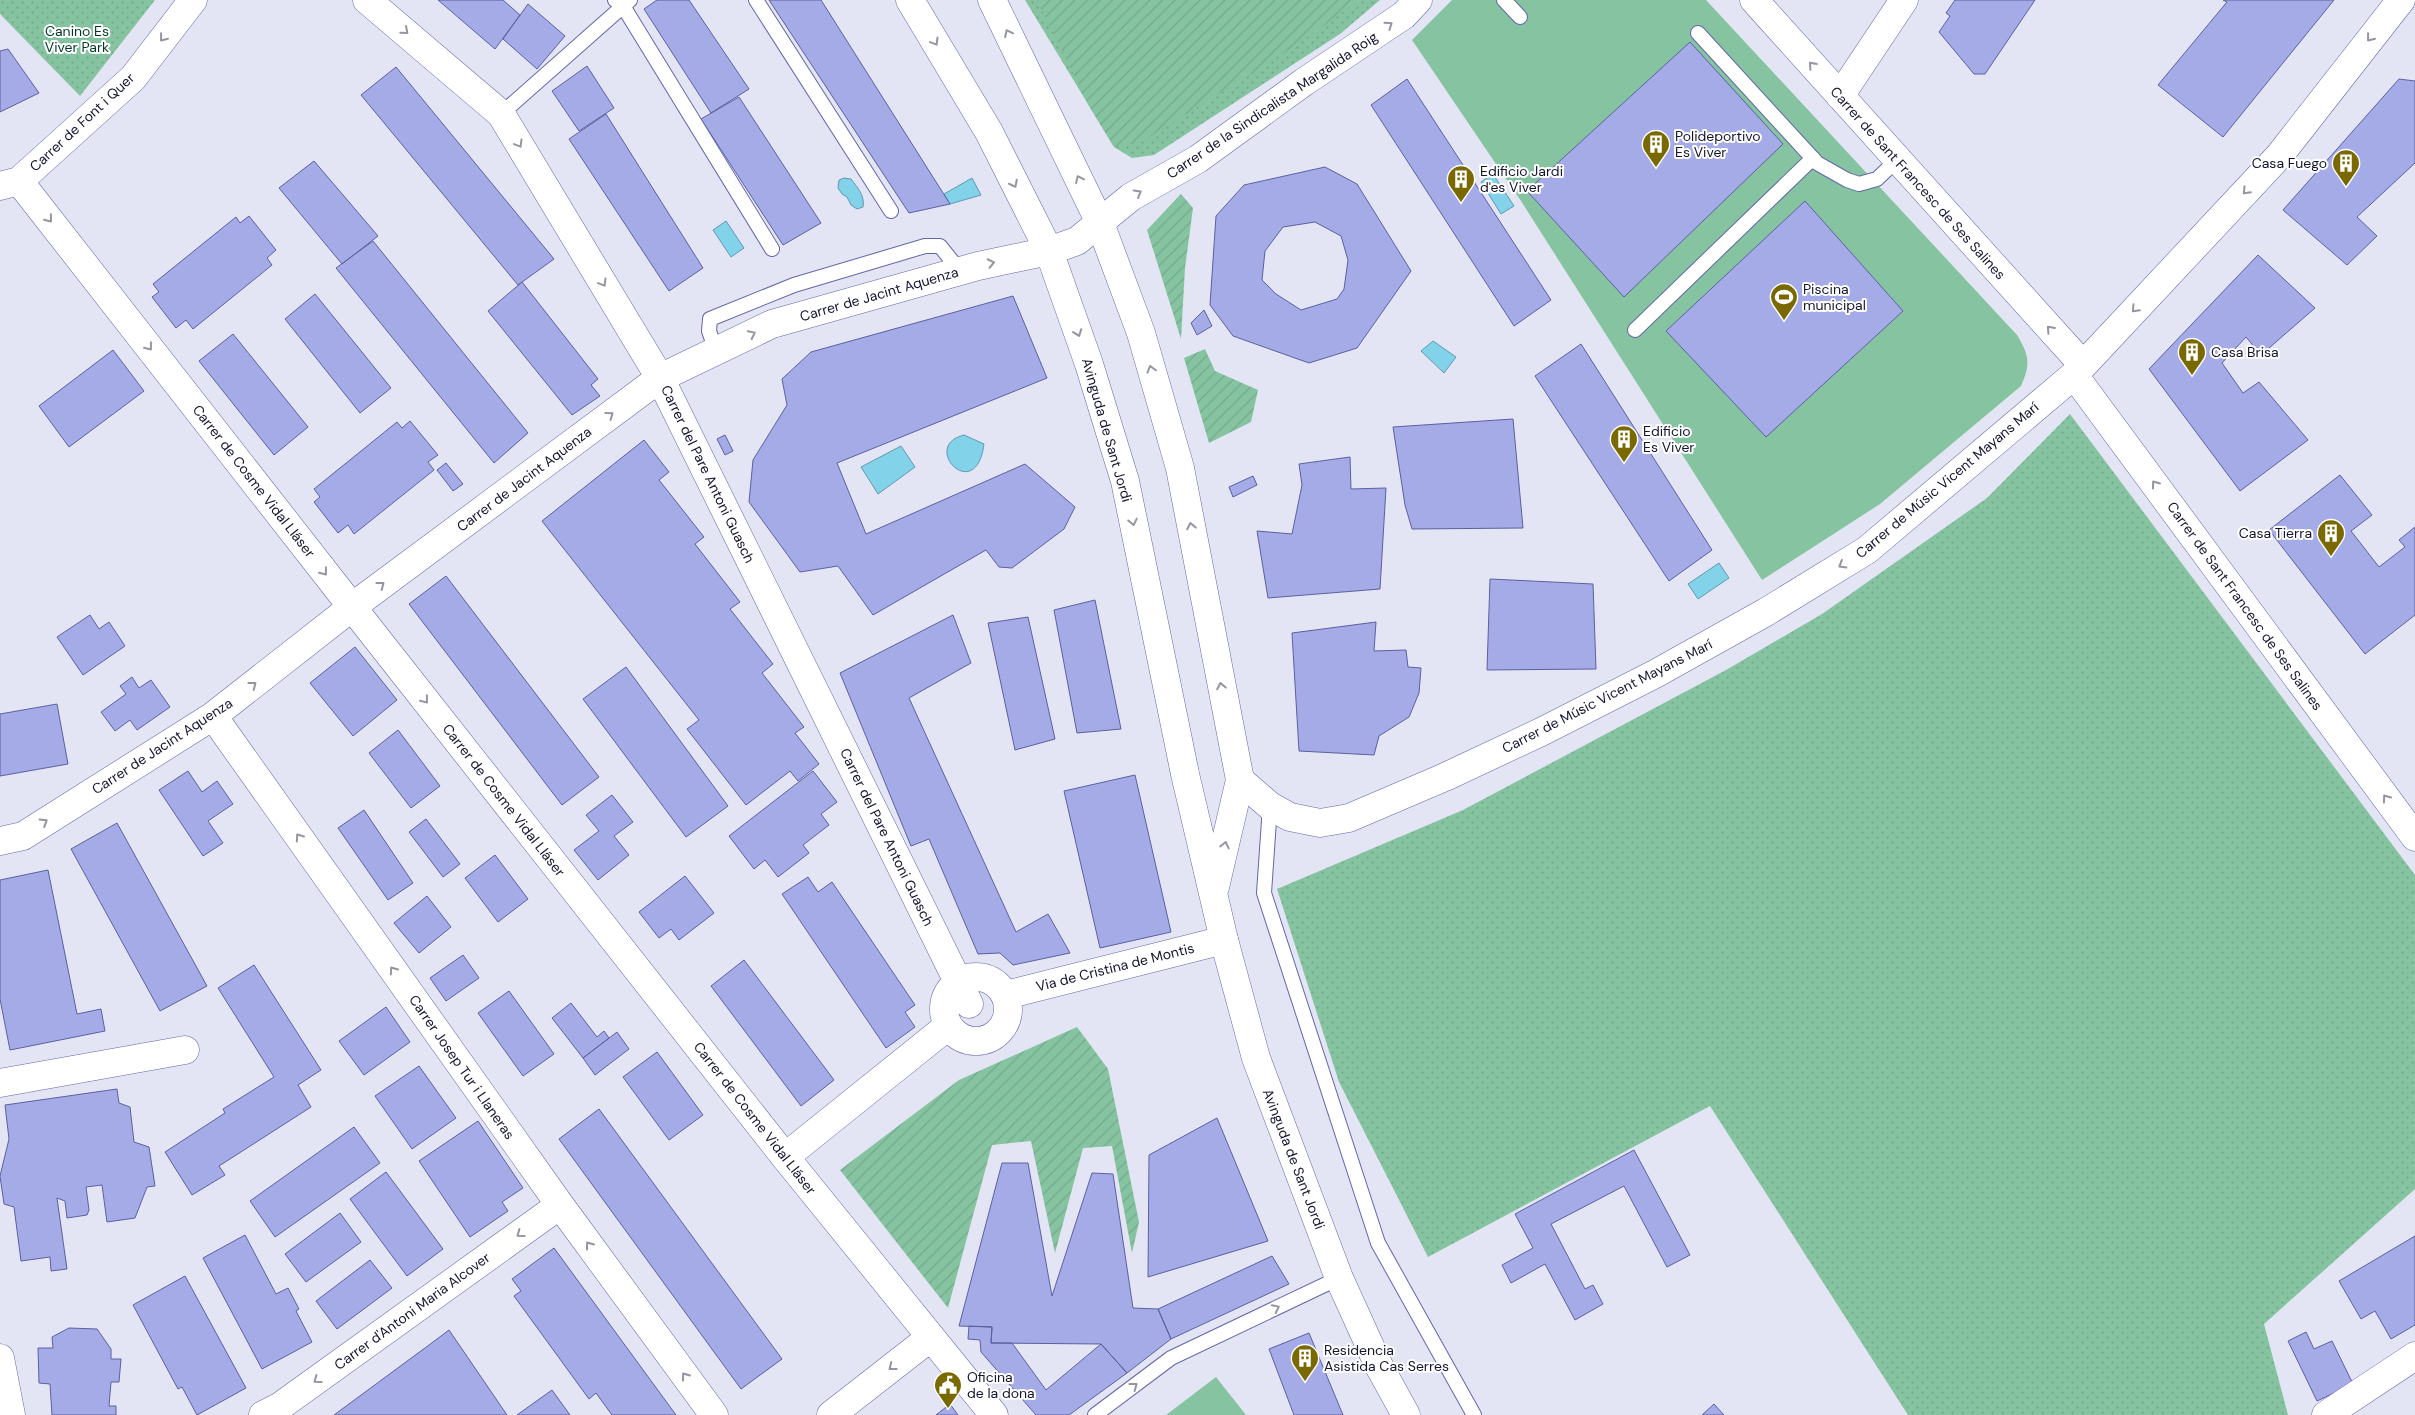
<svg xmlns="http://www.w3.org/2000/svg" width="2415" height="1415" viewBox="0 0 2415 1415" font-family="'DM Sans',sans-serif">
<style>
.grass{fill:url(#grass-dots)}
.garden{fill:url(#garden-furrows)}
.pitch{fill:#86c4a1}
.water{fill:#82d2e9;stroke:#6199b1}
.building{fill:#a4abe6;stroke:#5b60a0;fill-rule:evenodd}
.lines{fill:none;stroke-linecap:round;stroke-linejoin:round}
.lane-casing{stroke:#6267a8;stroke-width:16}
.street-casing{stroke:#6267a8;stroke-width:29}
.secondary-casing{stroke:#6267a8;stroke-width:29}
.lane{stroke:#fff;stroke-width:14}
.street{stroke:#fff;stroke-width:28}
.secondary{stroke:#fff;stroke-width:28}
.oneway{stroke:#9595a1}
.labels{text-anchor:middle;stroke-width:4;stroke-linejoin:round;paint-order:stroke}
.park-label{font-size:14px;fill:#013821;stroke:#fff}
.street-label{font-size:14px;fill:#13142e;stroke:#fff}
.poi-label{font-size:14px;fill:#13142e;stroke:#fff;text-anchor:start}
</style>
<defs>
<pattern id="grass-dots" width="8" height="8" patternUnits="userSpaceOnUse" patternTransform="scale(1.25)"><rect width="8" height="8" fill="#86c4a1"/><path d="M2 2h.1M6 6h.1" fill="none" stroke="#73a88b" stroke-width="1.8" stroke-linecap="round"/></pattern>
<pattern id="garden-furrows" width="10" height="10" patternUnits="userSpaceOnUse" patternTransform="scale(1.25)"><rect width="10" height="10" fill="#86c4a1"/><path d="M-1 1l2-2M0 10L10 0M9 11l2-2" fill="none" stroke="#73a88b"/></pattern>
</defs>
<rect width="100%" height="100%" fill="#e3e5f4"/>
<path class="grass" d="M 0,0 L 155,0 L 80,96 L 0,14 Z
M 1025,0 L 1380,0 L 1340,34 L 1154,155 L 1132,158 L 1114,147 Z
M 2070,414 L 2415,875 L 2415,1189 L 2264,1324 L 2288,1415 L 1908,1415 L 1710,1106 L 1428,1257 L 1339,1082 L 1277,889 L 1463,810 L 1726,670 L 1822,614 L 1987,498 Z"/>
<path class="garden" d="M 1037,0 L 1359,0 L 1301,42 L 1143,141 L 1114,147 L 1089,106 Z
M 1181,194 L 1193,208 L 1185,268 L 1181,339 L 1147,230 Z
M 1205,349 L 1215,371 L 1258,390 L 1251,422 L 1209,443 L 1184,358 Z
M 1077,1027 L 1108,1069 L 1139,1222 L 1132,1253 L 1112,1146 L 1083,1148 L 1055,1253 L 1031,1141 L 992,1145 L 948,1308 L 840,1170 L 959,1080 Z"/>
<path class="pitch" d="M 1452,0 L 1706,0 L 2017,335 C 2029,355 2031,364 2021,386 L 1880,504 L 1762,580 L 1521,201 L 1412,40 Z
M 1216,1377 L 1246,1415 L 1166,1415 Z"/>
<path class="water" d="M 1493,174 L 1514,206 L 1501,214 L 1481,182 Z
M 844,178 L 851,179 C 858,188 865,196 863,207 L 857,209 L 851,205 L 847,197 L 842,194 L 838,188 L 839,180 Z
M 972,178 L 981,195 L 950,204 L 944,194 Z
M 726,221 L 744,248 L 731,257 L 713,230 Z
M 1433,341 L 1456,357 L 1444,373 L 1421,351 Z
M 964,435 L 984,444 C 976,506 919,446 964,435 Z
M 901,446 L 915,467 L 878,494 L 861,467 Z
M 1719,563 L 1729,578 L 1698,599 L 1688,584 Z"/>
<path class="building" d="M 438,0 L 503,0 L 520,15 L 495,49 Z
M 657,0 L 689,0 L 749,89 L 711,113 L 644,9 Z
M 769,0 L 821,0 L 950,204 L 909,213 Z
M 1955,0 L 2035,0 L 1985,74 L 1974,74 L 1939,32 L 1950,16 L 1946,13 Z
M 2223,0 L 2334,0 L 2223,137 L 2158,85 L 2227,2 Z
M 528,4 L 565,36 L 537,69 L 503,39 Z
M 1690,42 L 1783,144 L 1624,297 L 1527,191 Z
M 8,49 L 39,93 L 0,112 L 0,51 Z
M 587,66 L 614,108 L 579,131 L 552,91 Z
M 396,67 L 554,259 L 518,285 L 361,95 Z
M 1407,79 L 1551,300 L 1514,326 L 1371,105 Z
M 2399,79 L 2415,81 L 2415,163 L 2357,217 L 2377,236 L 2347,265 L 2283,210 Z
M 739,97 L 821,223 L 783,245 L 701,119 Z
M 606,114 L 703,268 L 669,291 L 569,139 Z
M 314,161 L 378,236 L 342,264 L 279,188 Z
M 1325,167 L 1357,184 L 1411,271 L 1357,348 L 1309,363 L 1233,336 L 1210,305 L 1216,216 L 1244,185 ZM 1315,222 L 1341,236 L 1348,260 L 1344,289 L 1337,299 L 1301,310 L 1276,294 L 1262,280 L 1265,251 L 1283,227 Z
M 1805,201 L 1903,311 L 1766,437 L 1666,331 Z
M 249,216 L 276,250 L 267,258 L 272,265 L 193,329 L 186,320 L 176,328 L 152,297 L 159,292 L 153,284 L 236,217 L 240,223 Z
M 373,241 L 528,433 L 494,463 L 336,268 Z
M 2258,255 L 2315,308 L 2261,355 L 2246,337 L 2222,363 L 2243,393 L 2259,382 L 2308,440 L 2240,491 L 2149,369 Z
M 522,282 L 598,379 L 591,385 L 600,396 L 572,415 L 488,311 Z
M 315,294 L 391,388 L 360,413 L 285,319 Z
M 1013,296 L 1047,378 L 837,463 L 866,534 L 1025,464 L 1075,507 L 1064,529 L 1012,568 L 999,567 L 986,550 L 873,615 L 838,566 L 800,572 L 749,502 L 753,460 L 787,405 L 782,379 L 811,352 Z
M 1204,310 L 1212,326 L 1197,335 L 1191,323 Z
M 233,334 L 308,427 L 274,455 L 199,361 Z
M 1581,344 L 1712,550 L 1669,581 L 1535,376 Z
M 113,350 L 144,391 L 69,447 L 39,406 Z
M 1513,419 L 1523,528 L 1412,529 L 1405,505 L 1393,427 Z
M 410,421 L 438,455 L 428,462 L 434,470 L 354,534 L 348,525 L 338,533 L 314,502 L 320,497 L 314,489 L 397,422 L 402,428 Z
M 725,435 L 733,451 L 725,455 L 717,439 Z
M 644,440 L 669,472 L 659,480 L 704,537 L 695,544 L 740,602 L 730,609 L 773,664 L 762,673 L 804,727 L 795,733 L 819,764 L 798,781 L 790,771 L 746,805 L 687,729 L 699,720 L 542,521 Z
M 1350,457 L 1351,489 L 1386,488 L 1380,589 L 1268,598 L 1257,531 L 1292,534 L 1302,485 L 1299,464 Z
M 446,463 L 463,484 L 453,491 L 437,470 Z
M 2340,475 L 2372,515 L 2351,531 L 2379,567 L 2405,547 L 2399,540 L 2415,527 L 2415,615 L 2365,654 L 2269,530 Z
M 1253,476 L 1257,485 L 1233,497 L 1229,487 Z
M 446,576 L 599,777 L 562,805 L 409,604 Z
M 1490,579 L 1593,584 L 1596,669 L 1487,670 Z
M 1095,600 L 1121,729 L 1077,733 L 1054,610 Z
M 90,615 L 99,629 L 109,622 L 125,646 L 83,675 L 57,637 Z
M 953,615 L 971,663 L 909,698 L 1016,932 L 1048,914 L 1070,953 L 1013,965 L 1000,953 L 978,954 L 929,839 L 911,846 L 840,673 Z
M 1028,617 L 1055,739 L 1015,750 L 988,623 Z
M 1376,622 L 1374,651 L 1406,650 L 1408,667 L 1421,668 L 1419,693 L 1409,717 L 1379,736 L 1374,755 L 1299,751 L 1292,633 Z
M 355,647 L 397,700 L 353,736 L 310,683 Z
M 626,667 L 728,806 L 686,837 L 583,699 Z
M 132,677 L 139,688 L 151,680 L 170,707 L 137,730 L 130,720 L 115,731 L 101,712 L 126,694 L 120,686 Z
M 57,704 L 68,764 L 0,776 L 0,714 Z
M 398,730 L 440,786 L 411,808 L 369,753 Z
M 188,771 L 202,792 L 217,781 L 233,804 L 208,821 L 223,843 L 203,856 L 159,790 Z
M 813,771 L 837,802 L 821,814 L 829,825 L 803,845 L 809,853 L 778,877 L 765,860 L 754,869 L 729,836 Z
M 1135,775 L 1171,932 L 1100,948 L 1064,791 Z
M 612,795 L 633,822 L 614,836 L 629,855 L 598,880 L 574,850 L 599,831 L 586,815 Z
M 364,810 L 413,883 L 388,900 L 338,828 Z
M 426,819 L 460,864 L 443,877 L 409,832 Z
M 117,823 L 207,986 L 160,1011 L 71,849 Z
M 495,855 L 528,899 L 498,922 L 465,878 Z
M 48,870 L 77,1014 L 101,1009 L 105,1031 L 10,1050 L 0,999 L 0,880 Z
M 685,876 L 714,913 L 679,940 L 671,929 L 659,938 L 639,912 Z
M 808,877 L 818,892 L 832,882 L 915,1005 L 905,1012 L 915,1027 L 886,1048 L 782,894 Z
M 427,896 L 451,927 L 419,953 L 394,923 Z
M 463,955 L 479,978 L 446,1001 L 430,978 Z
M 744,960 L 834,1080 L 801,1106 L 711,986 Z
M 254,965 L 321,1070 L 298,1085 L 311,1107 L 219,1166 L 225,1175 L 192,1195 L 165,1152 L 225,1113 L 223,1109 L 274,1077 L 218,988 Z
M 509,991 L 554,1054 L 523,1076 L 478,1013 Z
M 571,1003 L 597,1037 L 604,1031 L 609,1038 L 583,1058 L 552,1018 Z
M 386,1007 L 410,1042 L 364,1075 L 339,1041 Z
M 617,1032 L 629,1049 L 595,1075 L 583,1058 Z
M 657,1052 L 703,1115 L 669,1140 L 623,1077 Z
M 419,1066 L 456,1118 L 412,1149 L 375,1096 Z
M 117,1089 L 119,1103 L 130,1107 L 134,1142 L 149,1147 L 155,1186 L 147,1187 L 135,1218 L 107,1222 L 102,1185 L 86,1187 L 89,1210 L 87,1215 L 67,1218 L 65,1201 L 57,1198 L 67,1269 L 51,1271 L 50,1257 L 21,1261 L 14,1207 L 4,1204 L 0,1176 L 9,1139 L 5,1105 Z
M 599,1109 L 782,1359 L 741,1389 L 559,1139 Z
M 1217,1118 L 1268,1241 L 1148,1277 L 1149,1155 Z
M 478,1121 L 523,1188 L 502,1202 L 508,1211 L 470,1237 L 419,1161 Z
M 354,1127 L 380,1163 L 275,1237 L 250,1201 Z
M 1634,1150 L 1690,1255 L 1667,1267 L 1624,1186 L 1551,1224 L 1585,1289 L 1593,1285 L 1603,1304 L 1575,1320 L 1545,1264 L 1511,1283 L 1502,1265 L 1533,1248 L 1515,1214 Z
M 1002,1163 L 1028,1163 L 1052,1296 L 1092,1173 L 1113,1174 L 1133,1308 L 1158,1309 L 1171,1339 L 1127,1373 L 1101,1344 L 991,1343 L 992,1327 L 959,1326 Z
M 386,1172 L 443,1249 L 407,1276 L 350,1199 Z
M 340,1213 L 361,1242 L 306,1282 L 285,1254 Z
M 245,1235 L 276,1294 L 288,1288 L 299,1309 L 296,1311 L 312,1342 L 262,1369 L 203,1258 Z
M 2415,1236 L 2415,1325 L 2391,1339 L 2375,1311 L 2361,1319 L 2339,1281 Z
M 554,1248 L 676,1415 L 612,1415 L 596,1393 L 589,1399 L 514,1296 L 521,1291 L 512,1279 Z
M 1272,1256 L 1289,1284 L 1171,1339 L 1158,1309 Z
M 370,1260 L 392,1288 L 337,1329 L 316,1301 Z
M 185,1276 L 246,1388 L 197,1415 L 182,1387 L 178,1389 L 133,1305 Z
M 969,1326 L 992,1327 L 991,1343 L 1012,1343 L 1046,1390 L 1101,1344 L 1127,1373 L 1069,1415 L 1036,1415 L 981,1352 L 980,1340 L 968,1339 Z
M 69,1328 L 97,1329 L 111,1349 L 111,1359 L 121,1359 L 119,1382 L 111,1382 L 109,1406 L 116,1406 L 116,1415 L 52,1415 L 50,1384 L 39,1383 L 38,1348 L 53,1348 L 52,1337 Z
M 449,1330 L 507,1415 L 334,1415 L 429,1345 Z
M 2306,1332 L 2314,1349 L 2332,1341 L 2353,1384 L 2317,1401 L 2288,1341 Z
M 1309,1333 L 1343,1415 L 1294,1415 L 1269,1349 Z
M 552,1390 L 570,1415 L 517,1415 Z
M 950,1404 L 958,1415 L 936,1415 Z
M 1714,1404 L 1724,1415 L 1702,1415 Z"/>
<g class="lines">
<g class="lane-casing">
<path id="lane" d="M 615,0 L 623,6 L 772,249
M 756,0 L 891,211
M 1504,0 L 1520,17
M 1698,33 L 1817,163 L 1847,180 L 1859,184 L 1877,179 L 1898,159
M 501,114 L 630,0
M 1635,330 L 1813,158
M 716,351 L 709,331 L 710,319 L 794,285 L 925,246 L 940,246 L 960,271
M 1270,806 L 1264,893 L 1378,1243 L 1474,1415
M 1095,1415 L 1171,1358 L 1339,1278"/>
</g>
<g class="street-casing">
<path id="street" d="M 367,0 L 501,114 L 660,378 L 969,1004
M 1754,0 L 2083,365
M 1840,96 L 1904,0
M 19,181 L 352,607 L 785,1157 L 994,1415
M 0,186 L 19,181 L 133,78 L 193,0
M 2074,375 L 2415,837
M 213,716 L 560,1205 L 714,1415
M 1240,780 L 1270,806 L 1290,817 L 1320,823 L 1349,818 L 1445,777 L 1541,732 L 1655,674 L 1766,612 L 1867,550 L 2074,375 L 2279,156 L 2401,0
M 0,841 L 23,836 L 213,716 L 352,607 L 660,378 L 772,324 L 978,266 L 1049,251 L 1077,241 L 1131,197 L 1198,159 L 1304,82 L 1404,15 L 1418,0
M944 1009a32 32 0 1 1 64 0a32 32 0 1 1-64 0Z
M 1006,995 L 1224,940
M 0,1083 L 185,1050
M 785,1157 L 948,1026
M 0,1358 L 11,1415
M 263,1415 L 279,1407 L 560,1205
M 831,1415 L 931,1337
M 2326,1415 L 2415,1356"/>
</g>
<g class="secondary-casing">
<path id="secondary" d="M 910,0 L 989,132 L 1049,251 L 1089,364 L 1125,481 L 1185,774 L 1224,940 L 1256,1058 L 1339,1278 L 1379,1366 L 1406,1415
M 992,0 L 1100,223 L 1141,333 L 1180,468 L 1240,780 L 1215,887"/>
</g>
<use href="#lane" class="lane"/>
<use href="#street" class="street"/>
<use href="#secondary" class="secondary"/>
</g>
<defs><path id="oneway-chevron" d="M-2-3.5L2.5 0L-2 3.5" fill="none" stroke-width="1.6" stroke-linecap="round" stroke-linejoin="round" transform="scale(1.25)"/></defs>
<g class="oneway">
<use href="#oneway-chevron" transform="translate(1389 25) rotate(-34)"/>
<use href="#oneway-chevron" transform="translate(405 31) rotate(41)"/>
<use href="#oneway-chevron" transform="translate(1008 33) rotate(-116)"/>
<use href="#oneway-chevron" transform="translate(163 38) rotate(128)"/>
<use href="#oneway-chevron" transform="translate(2370 38) rotate(128)"/>
<use href="#oneway-chevron" transform="translate(935 42) rotate(59)"/>
<use href="#oneway-chevron" transform="translate(1812 65) rotate(-132)"/>
<use href="#oneway-chevron" transform="translate(519 144) rotate(59)"/>
<use href="#oneway-chevron" transform="translate(1079 179) rotate(-116)"/>
<use href="#oneway-chevron" transform="translate(1014 184) rotate(63)"/>
<use href="#oneway-chevron" transform="translate(2246 191) rotate(133)"/>
<use href="#oneway-chevron" transform="translate(1138 193) rotate(-30)"/>
<use href="#oneway-chevron" transform="translate(49 219) rotate(52)"/>
<use href="#oneway-chevron" transform="translate(991 263) rotate(-12)"/>
<use href="#oneway-chevron" transform="translate(603 283) rotate(59)"/>
<use href="#oneway-chevron" transform="translate(2135 309) rotate(133)"/>
<use href="#oneway-chevron" transform="translate(2050 329) rotate(-132)"/>
<use href="#oneway-chevron" transform="translate(1078 333) rotate(70)"/>
<use href="#oneway-chevron" transform="translate(752 334) rotate(-26)"/>
<use href="#oneway-chevron" transform="translate(149 347) rotate(52)"/>
<use href="#oneway-chevron" transform="translate(1151 369) rotate(-106)"/>
<use href="#oneway-chevron" transform="translate(610 415) rotate(-36)"/>
<use href="#oneway-chevron" transform="translate(2155 484) rotate(-126)"/>
<use href="#oneway-chevron" transform="translate(1133 522) rotate(78)"/>
<use href="#oneway-chevron" transform="translate(1191 526) rotate(-101)"/>
<use href="#oneway-chevron" transform="translate(1842 565) rotate(149)"/>
<use href="#oneway-chevron" transform="translate(324 572) rotate(52)"/>
<use href="#oneway-chevron" transform="translate(381 585) rotate(-37)"/>
<use href="#oneway-chevron" transform="translate(253 685) rotate(-38)"/>
<use href="#oneway-chevron" transform="translate(1221 686) rotate(-101)"/>
<use href="#oneway-chevron" transform="translate(425 700) rotate(52)"/>
<use href="#oneway-chevron" transform="translate(2386 798) rotate(-126)"/>
<use href="#oneway-chevron" transform="translate(44 822) rotate(-32)"/>
<use href="#oneway-chevron" transform="translate(299 837) rotate(-125)"/>
<use href="#oneway-chevron" transform="translate(1225 845) rotate(-77)"/>
<use href="#oneway-chevron" transform="translate(393 970) rotate(-125)"/>
<use href="#oneway-chevron" transform="translate(520 1234) rotate(144)"/>
<use href="#oneway-chevron" transform="translate(589 1245) rotate(-126)"/>
<use href="#oneway-chevron" transform="translate(1276 1308) rotate(-26)"/>
<use href="#oneway-chevron" transform="translate(892 1367) rotate(142)"/>
<use href="#oneway-chevron" transform="translate(685 1376) rotate(-126)"/>
<use href="#oneway-chevron" transform="translate(317 1380) rotate(144)"/>
<use href="#oneway-chevron" transform="translate(1134 1386) rotate(-37)"/>
</g>
<defs>
<g id="building-pin" transform="scale(1.4375)"><path d="M0 17L-7.5 6A9.5 9.5 0 1 1 7.5 6Z" fill="#796900" stroke="#fff"/><path d="M-4-6H4V6H1V3H-1V6H-4ZM-2.5-4.3h1.7v1.8h-1.7ZM.8-4.3h1.7v1.8H.8ZM-2.5-1h1.7V.8h-1.7ZM.8-1h1.7V.8H.8Z" fill="#fff"/></g>
<g id="stadium-pin" transform="scale(1.4375)"><path d="M0 17L-7.5 6A9.5 9.5 0 1 1 7.5 6Z" fill="#796900" stroke="#fff"/><path d="M0-5a6.5 5 0 1 0 0 10a6.5 5 0 1 0 0-10ZM-3.5-1.8h7v3.6h-7Z" fill="#fff"/></g>
<g id="civic-pin" transform="scale(1.4375)"><path d="M0 17L-7.5 6A9.5 9.5 0 1 1 7.5 6Z" fill="#796900" stroke="#fff"/><path d="M-.6-6.5H3V-4.5H.6V-3L4-1V1h2V6H-6V1h2V-1L-.6-3ZM-1.2 2.5V6h2.4V2.5Z" fill="#fff"/></g>
</defs>
<g fill-rule="evenodd">
<use href="#building-pin" x="1656" y="144"/>
<use href="#building-pin" x="2346" y="163"/>
<use href="#building-pin" x="1461" y="179"/>
<use href="#stadium-pin" x="1784" y="297"/>
<use href="#building-pin" x="2192" y="352"/>
<use href="#building-pin" x="1624" y="439"/>
<use href="#building-pin" x="2331" y="533"/>
<use href="#building-pin" x="1305" y="1358"/>
<use href="#civic-pin" x="948" y="1385"/>
</g>
<g class="labels">
<g class="park-label">
<text x="77" y="36">Canino Es<tspan x="77" dy="16">Viver Park</tspan></text>
</g>
<g class="street-label">
<text transform="translate(1272 105) rotate(-34)" y="5">Carrer de la Sindicalista Margalida Roig</text>
<text transform="translate(82 122) rotate(-43)" y="5">Carrer de Font i Quer</text>
<text transform="translate(1918 183) rotate(48)" y="5">Carrer de Sant Francesc de Ses Salines</text>
<text transform="translate(879 294) rotate(-16)" y="5">Carrer de Jacint Aquenza</text>
<text transform="translate(1107 430) rotate(74)" y="5">Avinguda de Sant Jordi</text>
<text transform="translate(708 474) rotate(64)" y="5">Carrer del Pare Antoni Guasch</text>
<text transform="translate(524 479) rotate(-37)" y="5">Carrer de Jacint Aquenza</text>
<text transform="translate(1947 480) rotate(-40)" y="5">Carrer de Músic Vicent Mayans Marí</text>
<text transform="translate(254 481) rotate(52)" y="5">Carrer de Cosme Vidal Lláser</text>
<text transform="translate(2245 606) rotate(54)" y="5">Carrer de Sant Francesc de Ses Salines</text>
<text transform="translate(1607 696) rotate(-27)" y="5">Carrer de Músic Vicent Mayans Marí</text>
<text transform="translate(162 746) rotate(-33)" y="5">Carrer de Jacint Aquenza</text>
<text transform="translate(504 800) rotate(52)" y="5">Carrer de Cosme Vidal Lláser</text>
<text transform="translate(887 837) rotate(64)" y="5">Carrer del Pare Antoni Guasch</text>
<text transform="translate(1115 967) rotate(-14)" y="5">Via de Cristina de Montis</text>
<text transform="translate(462 1067) rotate(55)" y="5">Carrer Josep Tur i Llaneras</text>
<text transform="translate(755 1118) rotate(52)" y="5">Carrer de Cosme Vidal Lláser</text>
<text transform="translate(1294 1159) rotate(69)" y="5">Avinguda de Sant Jordi</text>
<text transform="translate(412 1311) rotate(-36)" y="5">Carrer d'Antoni Maria Alcover</text>
</g>
<g class="poi-label">
<text x="1675" y="141">Polideportivo<tspan x="1675" dy="16">Es Viver</tspan></text>
<text x="2327" y="168" text-anchor="end">Casa Fuego</text>
<text x="1480" y="176">Edificio Jardi<tspan x="1480" dy="16">d'es Viver</tspan></text>
<text x="1803" y="294">Piscina<tspan x="1803" dy="16">municipal</tspan></text>
<text x="2211" y="357">Casa Brisa</text>
<text x="1643" y="436">Edificio<tspan x="1643" dy="16">Es Viver</tspan></text>
<text x="2312" y="538" text-anchor="end">Casa Tierra</text>
<text x="1324" y="1355">Residencia<tspan x="1324" dy="16">Asistida Cas Serres</tspan></text>
<text x="967" y="1382">Oficina<tspan x="967" dy="16">de la dona</tspan></text>
</g>
</g>
</svg>
